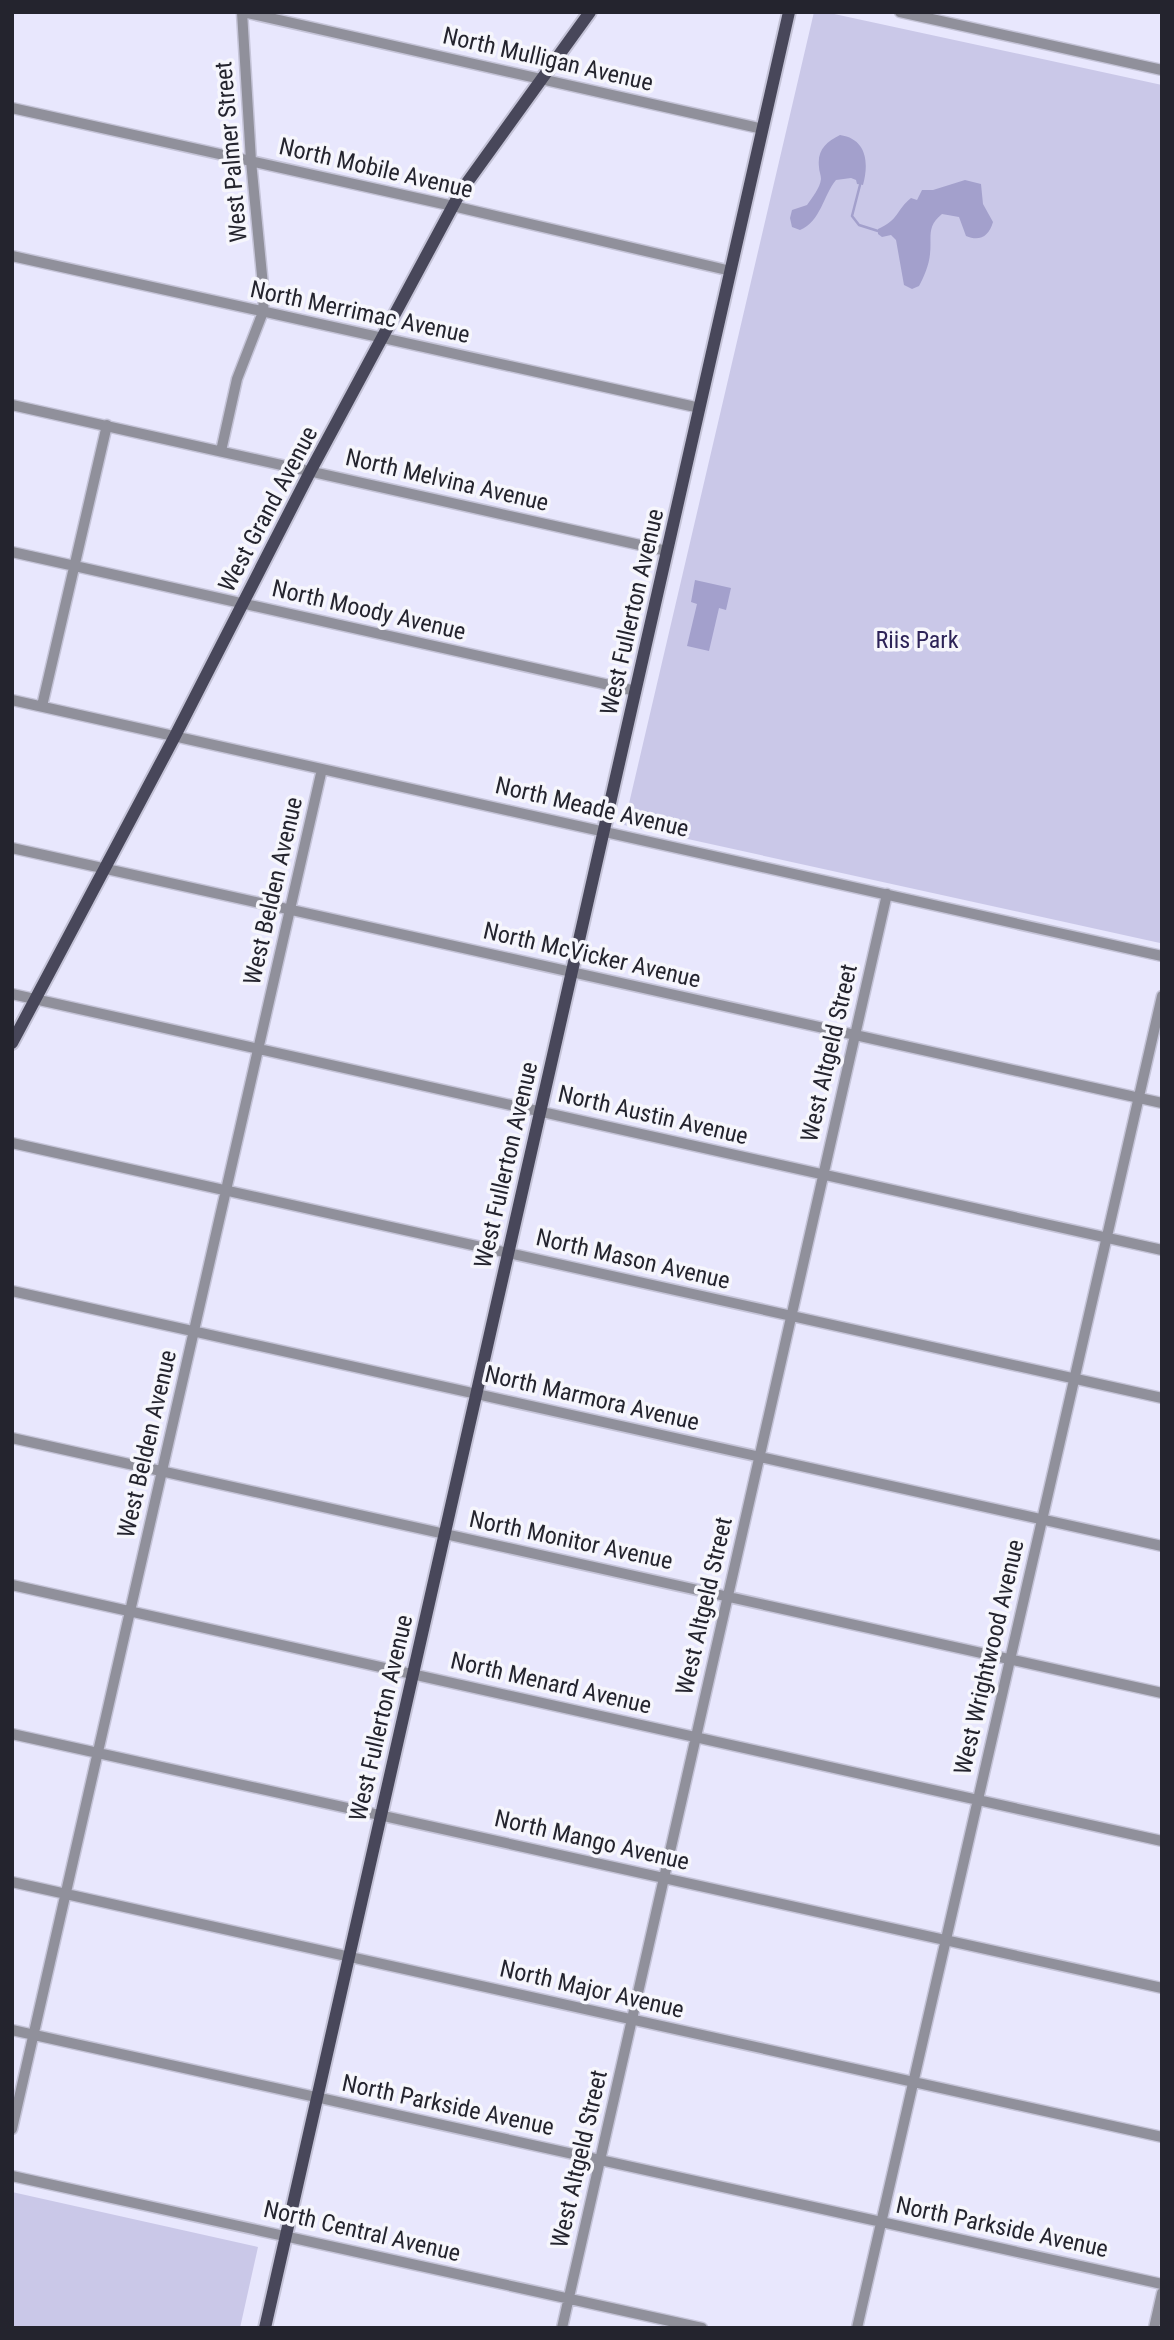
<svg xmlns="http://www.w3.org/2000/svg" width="1174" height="2340" viewBox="0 0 1174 2340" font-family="'Roboto Condensed',sans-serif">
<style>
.green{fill:#cac8e8}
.water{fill:#a3a0cc}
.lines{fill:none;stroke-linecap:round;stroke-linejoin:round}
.stream{stroke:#a3a0cc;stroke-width:2.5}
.minor-casing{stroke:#c5c4d8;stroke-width:13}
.major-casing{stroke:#c5c4d8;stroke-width:16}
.minor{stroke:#90909b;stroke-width:10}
.major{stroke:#48475a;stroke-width:12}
.labels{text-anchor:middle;stroke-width:7;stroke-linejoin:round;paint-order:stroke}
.street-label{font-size:24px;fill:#24242e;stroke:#f6f6fc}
.park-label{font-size:24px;fill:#2c2257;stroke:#f6f6fc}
</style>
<rect width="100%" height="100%" fill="#e8e7fd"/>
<path class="green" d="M 814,12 L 825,12 L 1162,85 L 1160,943 L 624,825 Z
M 12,2192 L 258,2247 L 240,2328 L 12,2328 Z"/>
<path class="water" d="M 840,135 C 867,139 869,163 863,185 L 857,184 L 856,180 L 851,178 L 836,180 C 823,196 821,221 800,230 L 792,227 L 790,218 L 792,210 L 807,205 C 812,198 820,188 821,179 C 821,175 819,171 819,167 C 817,150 826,142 840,135 Z
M 965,180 L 981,184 L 983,204 L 993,222 C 989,236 980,242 966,236 L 959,217 L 942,214 C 926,227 932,237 930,254 C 929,265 924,277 919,286 L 912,289 L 904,285 L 896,240 L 891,235 L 882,237 L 878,234 L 878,229 C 899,220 896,210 911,198 L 917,200 L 922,190 L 933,190 Z
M 695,580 L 731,588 L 726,610 L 719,608 L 709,651 L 687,646 L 697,604 L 691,602 Z"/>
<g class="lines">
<path class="stream" d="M 860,185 L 852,216 L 859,225 L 878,231"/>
<g class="minor-casing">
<path id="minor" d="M 243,12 L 763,129
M 900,12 L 1162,70
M 12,108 L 453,206 L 731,271
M 12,256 L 700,408
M 12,405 L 667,551
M 221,451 L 237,379 L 263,312 L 264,296 L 251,161 L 242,12
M 12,552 L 636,691
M 12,700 L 1162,956
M 42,706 L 107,425
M 12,848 L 1162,1103
M 12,994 L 1162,1250
M 12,1143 L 1162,1398
M 12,1291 L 1162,1546
M 12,1438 L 1162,1693
M 12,1585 L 1162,1841
M 12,1734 L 1162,1988
M 12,1882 L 1162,2137
M 12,2030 L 1162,2284
M 12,2129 L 322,769
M 12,2176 L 702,2328
M 562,2328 L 887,894
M 857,2328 L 1162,996
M 1154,2328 L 1162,2293"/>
</g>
<g class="major-casing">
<path id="major" d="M 12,1043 L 175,736 L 311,470 L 461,191 L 590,12
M 265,2328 L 789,12"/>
</g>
<use href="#minor" class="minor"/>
<use href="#major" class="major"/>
</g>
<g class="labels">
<g class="street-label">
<text transform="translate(548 59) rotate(13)" y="8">North Mulligan Avenue</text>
<text transform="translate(231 152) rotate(-95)" y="8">West Palmer Street</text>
<text transform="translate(376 168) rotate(13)" y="8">North Mobile Avenue</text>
<text transform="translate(360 312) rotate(12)" y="8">North Merrimac Avenue</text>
<text transform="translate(447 480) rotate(13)" y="8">North Melvina Avenue</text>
<text transform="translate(268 509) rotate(-62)" y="8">West Grand Avenue</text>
<text transform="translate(369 610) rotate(13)" y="8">North Moody Avenue</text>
<text transform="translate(632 612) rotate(-77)" y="8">West Fullerton Avenue</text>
<text transform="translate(592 807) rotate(13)" y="8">North Meade Avenue</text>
<text transform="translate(273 891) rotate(-77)" y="8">West Belden Avenue</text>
<text transform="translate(592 955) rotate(13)" y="8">North McVicker Avenue</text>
<text transform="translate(829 1053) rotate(-77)" y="8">West Altgeld Street</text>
<text transform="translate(653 1115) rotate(13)" y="8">North Austin Avenue</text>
<text transform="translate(506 1165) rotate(-77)" y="8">West Fullerton Avenue</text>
<text transform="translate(633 1259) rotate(13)" y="8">North Mason Avenue</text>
<text transform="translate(592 1398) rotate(13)" y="8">North Marmora Avenue</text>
<text transform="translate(147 1444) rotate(-77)" y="8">West Belden Avenue</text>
<text transform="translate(571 1540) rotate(12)" y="8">North Monitor Avenue</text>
<text transform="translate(704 1606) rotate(-77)" y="8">West Altgeld Street</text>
<text transform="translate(989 1657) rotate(-77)" y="8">West Wrightwood Avenue</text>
<text transform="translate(551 1683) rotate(13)" y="8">North Menard Avenue</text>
<text transform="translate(381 1718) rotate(-77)" y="8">West Fullerton Avenue</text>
<text transform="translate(592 1840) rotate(13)" y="8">North Mango Avenue</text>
<text transform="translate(592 1989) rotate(13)" y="8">North Major Avenue</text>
<text transform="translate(448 2105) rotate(12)" y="8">North Parkside Avenue</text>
<text transform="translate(579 2159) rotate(-77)" y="8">West Altgeld Street</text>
<text transform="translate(1002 2227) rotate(12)" y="8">North Parkside Avenue</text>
<text transform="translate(362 2231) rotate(13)" y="8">North Central Avenue</text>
</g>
<g class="park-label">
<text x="917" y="648">Riis Park</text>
</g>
</g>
<rect width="1174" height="2340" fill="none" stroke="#24242e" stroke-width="28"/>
</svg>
